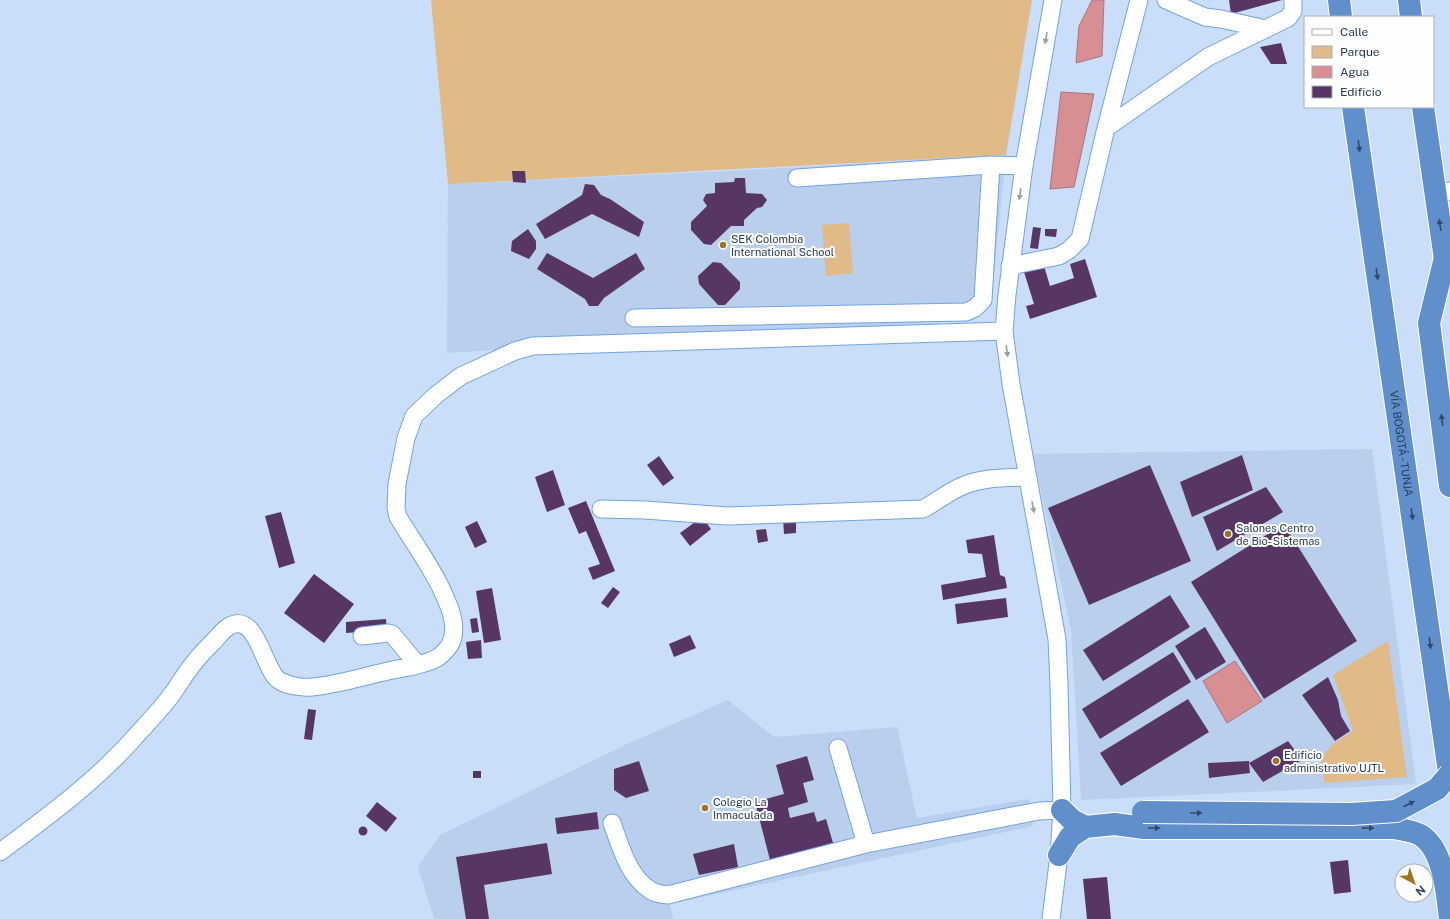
<svg xmlns="http://www.w3.org/2000/svg" width="1450" height="919" viewBox="0 0 1450 919" font-family="'Public Sans',sans-serif">
<style>
.built{fill:#bacfed}
.green{fill:#e0bb87}
.water{fill:#d88f93;stroke:#a47681}
.building{fill:#573565}
.lines{fill:none;stroke-linecap:round;stroke-linejoin:round}
.minor-casing{stroke:#73a3e2;stroke-width:19}
.highway-casing{stroke:#fff;stroke-width:24}
.minor{stroke:#fff;stroke-width:17}
.highway{stroke:#618fcc;stroke-width:22}
.highway-bridge-casing{stroke:#fff;stroke-width:24;stroke-linecap:butt}
.highway-bridge{stroke:#618fcc;stroke-width:22}
.oneway{fill:#949eac}
.oneway2{fill:#314969}
.poi-dot{fill:#a17225;stroke:#fdfdfd;stroke-width:1.5}
.labels{text-anchor:middle;stroke-width:4;stroke-linejoin:round;paint-order:stroke}
.poi-label{font-size:11px;fill:#293d58;stroke:#fdfdfd;text-anchor:start}
.street-label{font-size:11px;fill:#293d58;stroke:#fdfdfd}
</style>
<rect width="100%" height="100%" fill="#cadef9"/>
<path class="built" d="M 1006,155 L 991,305 L 973,320 L 447,353 L 448,184 L 750,170 Z
M 1372,449 L 1416,784 L 1081,800 L 1071,630 L 1033,454 Z
M 728,700 L 774,737 L 897,727 L 917,818 L 1029,799 L 1033,826 L 670,904 L 673,919 L 434,919 L 418,867 L 440,835 L 627,744 Z"/>
<path class="green" d="M 431,0 L 1032,0 L 1006,155 L 448,184 Z
M 849,223 L 853,273 L 826,276 L 822,225 Z
M 1388,641 L 1407,777 L 1324,783 L 1322,757 L 1333,744 L 1353,731 L 1333,675 Z"/>
<path class="water" d="M 1092,0 L 1104,0 L 1102,56 L 1076,63 L 1079,26 Z
M 1061,92 L 1094,94 L 1074,187 L 1050,189 Z
M 1235,661 L 1262,701 L 1227,723 L 1203,681 Z"/>
<path class="building" d="M 1229,0 L 1282,0 L 1231,14 Z
M 1281,43 L 1287,64 L 1271,64 L 1260,47 Z
M 512,171 L 525,171 L 526,183 L 513,182 Z
M 735,178 L 745,178 L 746,193 L 762,194 L 767,200 L 762,207 L 757,208 L 744,220 L 744,226 L 731,226 L 711,245 L 704,244 L 691,230 L 691,222 L 707,206 L 703,200 L 706,194 L 715,193 L 715,183 L 734,182 Z
M 585,184 L 594,185 L 601,195 L 610,199 L 644,222 L 639,237 L 592,214 L 545,239 L 536,224 L 582,195 Z
M 1033,227 L 1041,228 L 1038,249 L 1030,248 Z
M 528,229 L 536,241 L 536,249 L 529,259 L 511,251 L 512,241 Z
M 1045,229 L 1057,229 L 1056,237 L 1045,236 Z
M 547,253 L 593,278 L 636,253 L 645,269 L 604,298 L 598,306 L 589,306 L 585,299 L 537,269 Z
M 1085,259 L 1097,297 L 1030,319 L 1026,306 L 1034,304 L 1024,272 L 1044,266 L 1050,286 L 1074,278 L 1070,264 Z
M 713,262 L 721,263 L 740,282 L 740,289 L 725,305 L 718,305 L 699,284 L 698,276 Z
M 1242,455 L 1253,490 L 1192,517 L 1180,482 Z
M 659,456 L 674,478 L 663,486 L 647,465 Z
M 1150,465 L 1191,561 L 1089,605 L 1048,508 Z
M 553,470 L 565,505 L 547,512 L 535,477 Z
M 1266,487 L 1283,512 L 1217,551 L 1203,517 Z
M 586,501 L 615,571 L 593,580 L 588,568 L 600,564 L 586,531 L 579,534 L 568,508 Z
M 281,512 L 295,563 L 279,568 L 265,516 Z
M 702,517 L 711,529 L 690,546 L 680,533 Z
M 783,517 L 796,517 L 796,533 L 784,534 Z
M 477,521 L 487,542 L 475,548 L 465,527 Z
M 1284,524 L 1357,641 L 1264,699 L 1191,582 Z
M 766,529 L 768,541 L 758,543 L 756,530 Z
M 994,535 L 1000,575 L 1005,577 L 1007,588 L 943,600 L 941,585 L 986,577 L 982,554 L 968,553 L 966,540 Z
M 314,574 L 354,604 L 324,643 L 284,613 Z
M 613,587 L 620,592 L 608,608 L 601,603 Z
M 492,588 L 501,640 L 484,643 L 476,591 Z
M 1170,595 L 1190,627 L 1103,681 L 1083,650 Z
M 1006,598 L 1008,617 L 957,624 L 955,604 Z
M 477,618 L 479,632 L 472,633 L 470,619 Z
M 386,619 L 387,630 L 346,633 L 346,622 Z
M 1205,627 L 1226,662 L 1196,680 L 1175,646 Z
M 690,635 L 696,648 L 674,657 L 669,644 Z
M 481,640 L 482,658 L 468,659 L 466,642 Z
M 1173,652 L 1191,682 L 1100,739 L 1082,709 Z
M 1328,677 L 1338,700 L 1341,716 L 1350,731 L 1335,741 L 1302,695 Z
M 1188,699 L 1209,732 L 1121,786 L 1100,753 Z
M 308,709 L 316,710 L 312,740 L 304,739 Z
M 1288,741 L 1302,760 L 1263,782 L 1249,763 L 1250,773 L 1209,778 L 1208,763 L 1249,761 L 1249,763 Z
M 807,756 L 814,780 L 803,783 L 808,802 L 788,808 L 790,818 L 814,812 L 817,822 L 826,819 L 833,843 L 770,860 L 755,802 L 784,794 L 776,765 Z
M 639,761 L 649,791 L 626,798 L 614,790 L 614,769 Z
M 473,771 L 481,771 L 481,778 L 473,778 Z
M 377,802 L 397,818 L 386,832 L 366,816 Z
M 597,812 L 599,829 L 557,834 L 555,818 Z
M358.5 831a4.5 4.5 0 1 1 9 0a4.5 4.5 0 1 1-9 0Z
M 547,843 L 552,874 L 484,885 L 489,919 L 466,919 L 456,857 Z
M 734,844 L 738,867 L 699,875 L 693,854 Z
M 1348,860 L 1351,892 L 1334,894 L 1330,862 Z
M 1107,877 L 1111,919 L 1087,919 L 1083,879 Z"/>
<g class="lines">
<g class="minor-casing">
<path id="minor" d="M 1166,0 L 1205,17 L 1221,19 L 1266,29
M 1106,128 L 1208,57 L 1288,18 L 1293,11 L 1293,0
M 797,178 L 991,165 L 1024,166
M 1435,195 L 1450,191
M 1010,266 L 1059,256 L 1069,250 L 1080,239 L 1106,128 L 1139,0
M 634,318 L 966,312 L 975,308 L 983,300 L 991,165
M 601,509 L 645,510 L 727,516 L 923,509 C 936,502 947,493 960,487 C 981,477 1005,478 1027,477
M 362,636 L 388,633 L 392,634 L 417,664
M 838,748 L 866,844
M 612,823 C 620,845 628,876 650,890 C 655,894 661,894 668,895 L 866,844 L 1039,811 L 1062,810
M 0,852 C 47,817 95,782 134,738 C 146,725 159,711 170,697 C 178,686 185,674 193,664 C 199,656 206,649 213,642 C 218,637 222,631 228,627 C 258,609 263,672 280,681 C 289,686 303,688 312,687 C 336,685 361,677 384,672 C 400,668 423,666 437,658 C 442,655 447,649 450,645 C 460,626 448,603 440,586 C 428,562 412,540 398,517 L 396,508 L 397,484 L 406,438 L 414,416 L 436,395 L 461,376 L 515,351 L 533,346 L 1004,331
M 1051,919 L 1059,855 L 1062,810 L 1059,685 L 1057,639 L 1011,384 L 1004,331 L 1007,295 L 1024,166 L 1053,0"/>
</g>
<g class="highway-casing">
<g id="highway">
<path d="M 1339,0 L 1341,17"/>
<path d="M 1409,0 L 1411,17"/>
<path id="s1" d="M 1353,107 L 1450,779"/>
<path d="M 1423,107 L 1447,273"/>
<path d="M 1445,258 L 1429,323 L 1450,486"/>
<path d="M 1062,810 L 1072,820 L 1085,827"/>
<path d="M 1059,855 L 1070,837 L 1085,827 L 1115,824 L 1144,828 L 1395,828 C 1403,830 1415,831 1422,836 C 1444,851 1447,894 1450,919"/>
</g>
</g>
<use href="#minor" class="minor"/>
<use href="#highway" class="highway"/>
<g class="highway-bridge-casing">
<path id="highway-bridge" d="M 1143,812 L 1351,814 L 1396,811 L 1437,789 L 1450,774"/>
</g>
<use href="#highway-bridge" class="highway-bridge"/>
</g>
<defs><path id="oneway-solid" d="M-6-.8H1V-3.2L6.5 0L1 3.2V.8H-6Z"/></defs>
<g class="oneway">
<use href="#oneway-solid" transform="translate(1046 38) rotate(100)"/>
<use href="#oneway-solid" transform="translate(1020 194) rotate(98)"/>
<use href="#oneway-solid" transform="translate(1007 351) rotate(82)"/>
<use href="#oneway-solid" transform="translate(1033 507) rotate(80)"/>
</g>
<g class="oneway2">
<use href="#oneway-solid" transform="translate(1359 146) rotate(82)"/>
<use href="#oneway-solid" transform="translate(1440 225) rotate(-99)"/>
<use href="#oneway-solid" transform="translate(1377 274) rotate(82)"/>
<use href="#oneway-solid" transform="translate(1442 420) rotate(-97)"/>
<use href="#oneway-solid" transform="translate(1412 514) rotate(82)"/>
<use href="#oneway-solid" transform="translate(1430 643) rotate(82)"/>
<use href="#oneway-solid" transform="translate(1409 804) rotate(-27)"/>
<use href="#oneway-solid" transform="translate(1196 813)"/>
<use href="#oneway-solid" transform="translate(1154 828)"/>
<use href="#oneway-solid" transform="translate(1368 828) rotate(1)"/>
</g>
<g class="poi-dot">
<circle cx="723" cy="245" r="4"/>
<circle cx="1228" cy="534" r="4"/>
<circle cx="1276" cy="761" r="4"/>
<circle cx="705" cy="808" r="4"/>
</g>
<g class="labels">
<g class="poi-label">
<text x="731" y="243">SEK Colombia<tspan x="731" dy="13">International School</tspan></text>
<text x="1236" y="532">Salones Centro<tspan x="1236" dy="13">de Bio- Sistemas</tspan></text>
<text x="1284" y="759">Edificio<tspan x="1284" dy="13">administrativo UJTL</tspan></text>
<text x="713" y="806">Colegio La<tspan x="713" dy="13">Inmaculada</tspan></text>
</g>
<g class="street-label">
<text dy="4" stroke="none"><textPath href="#s1" startOffset="340">VÍA BOGOTÁ - TUNJA</textPath></text>
</g>
</g>
<rect x="1304" y="16" width="130" height="92" fill="#fdfdfd" stroke="#a8b0bb"/>
<rect x="1312" y="29" width="20" height="6" fill="#ffffff" stroke="#a8b0bb"/>
<text x="1340" y="36" font-size="12" fill="#293d58">Calle</text>
<rect x="1312" y="46" width="20" height="12" fill="#e0bb87" stroke="#a8b0bb"/>
<text x="1340" y="56" font-size="12" fill="#293d58">Parque</text>
<rect x="1312" y="66" width="20" height="12" fill="#d88f93" stroke="#a8b0bb"/>
<text x="1340" y="76" font-size="12" fill="#293d58">Agua</text>
<rect x="1312" y="86" width="20" height="12" fill="#573565" stroke="#a8b0bb"/>
<text x="1340" y="96" font-size="12" fill="#293d58">Edificio</text>
<g transform="translate(1414 883) rotate(140)"><circle r="19" fill="#fdfdfd" stroke="#a8b0bb"/>
<path d="M0-3L7 15L0 10L-7 15Z" fill="#a17225"/>
<text y="-6" font-size="11" font-weight="bold" text-anchor="middle" fill="#293d58">N</text>
</g>
</svg>
